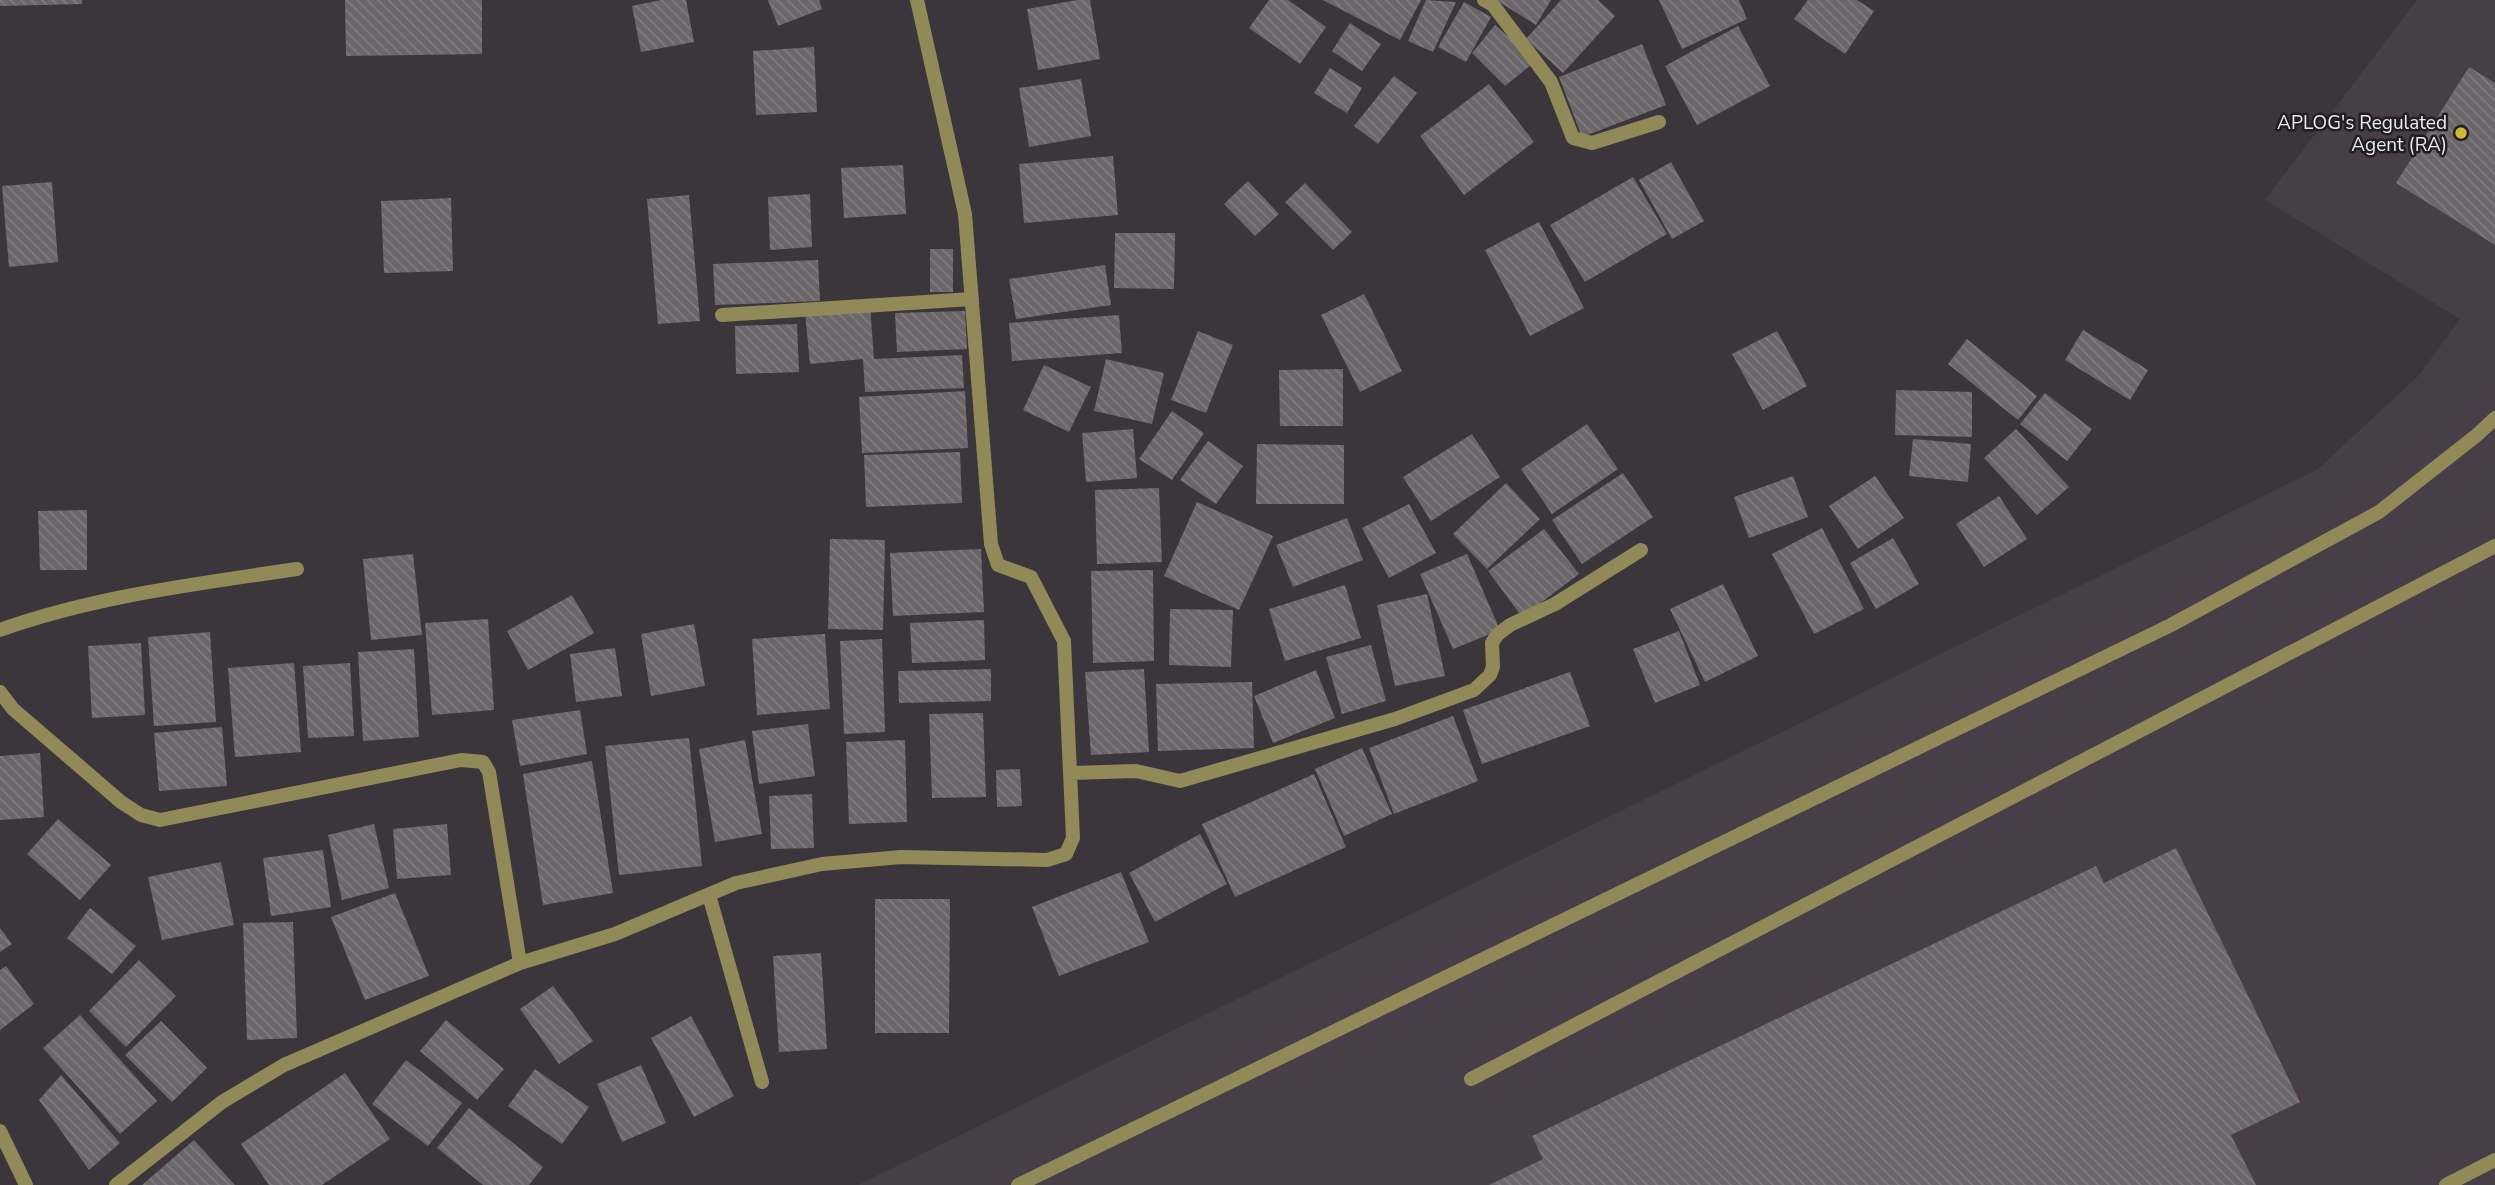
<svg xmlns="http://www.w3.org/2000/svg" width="2495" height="1185" viewBox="0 0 2495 1185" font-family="'Nunito Sans',sans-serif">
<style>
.built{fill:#473e47}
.building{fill:url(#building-back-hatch)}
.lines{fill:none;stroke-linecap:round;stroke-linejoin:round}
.lane{stroke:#928958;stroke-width:14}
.street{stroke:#928958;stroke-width:14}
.poi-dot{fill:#ceb837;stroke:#201e20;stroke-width:2.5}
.labels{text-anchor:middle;stroke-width:5;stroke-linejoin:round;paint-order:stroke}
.poi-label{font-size:19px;fill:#ece9ec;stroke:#201e20;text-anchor:end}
</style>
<defs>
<pattern id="building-back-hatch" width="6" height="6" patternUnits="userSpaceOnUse" patternTransform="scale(1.75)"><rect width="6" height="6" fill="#6a666a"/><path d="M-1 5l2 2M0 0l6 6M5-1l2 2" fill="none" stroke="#7f7c7f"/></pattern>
</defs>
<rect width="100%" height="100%" fill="#3b363b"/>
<path class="built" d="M 2417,0 L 2495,0 L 2495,1185 L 858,1185 L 2318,469 L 2419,375 L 2460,319 L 2265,200 Z"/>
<path class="building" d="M 0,0 L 82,0 L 82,4 L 0,6 Z
M 345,0 L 482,0 L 482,54 L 346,56 Z
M 661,0 L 686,0 L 694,42 L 641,52 L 632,6 Z
M 768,0 L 819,0 L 822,9 L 778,26 Z
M 1077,0 L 1090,0 L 1100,59 L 1038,70 L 1027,9 Z
M 1269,0 L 1288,0 L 1326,27 L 1300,64 L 1249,28 Z
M 1323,0 L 1421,0 L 1400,40 Z
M 1426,0 L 1456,2 L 1433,52 L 1408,41 Z
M 1496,0 L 1551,0 L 1536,25 Z
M 1561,0 L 1598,0 L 1615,16 L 1563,73 L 1526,39 Z
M 1659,0 L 1739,0 L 1747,19 L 1682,49 Z
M 1808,0 L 1857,0 L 1874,11 L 1845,54 L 1794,19 Z
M 1464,2 L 1491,17 L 1466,62 L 1438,47 Z
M 1350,23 L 1381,44 L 1362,71 L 1332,51 Z
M 1495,25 L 1515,43 L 1531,65 L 1505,86 L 1472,53 Z
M 1738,26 L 1770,86 L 1697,125 L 1665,66 Z
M 1642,44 L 1666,105 L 1582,137 L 1559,77 Z
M 814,47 L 817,112 L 756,115 L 753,51 Z
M 2469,67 L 2495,83 L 2495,245 L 2396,183 Z
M 1330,68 L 1362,88 L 1347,113 L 1314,93 Z
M 1394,76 L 1417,93 L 1378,144 L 1354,126 Z
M 1081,79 L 1091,136 L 1029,147 L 1019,88 Z
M 1489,84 L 1534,142 L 1464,195 L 1420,136 Z
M 1113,156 L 1118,215 L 1024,223 L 1019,164 Z
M 1671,162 L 1704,221 L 1672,239 L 1639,180 Z
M 903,165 L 906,214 L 844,218 L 841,168 Z
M 1633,177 L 1667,234 L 1585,282 L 1550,225 Z
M 1248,181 L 1279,214 L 1255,236 L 1224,204 Z
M 52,182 L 58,262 L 9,267 L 2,186 Z
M 1305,183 L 1352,232 L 1333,250 L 1285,202 Z
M 810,194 L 812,247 L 770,250 L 768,197 Z
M 689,195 L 700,321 L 658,324 L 647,199 Z
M 451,198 L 453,271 L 384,273 L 381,201 Z
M 1539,222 L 1584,308 L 1530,336 L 1485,250 Z
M 1115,233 L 1175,233 L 1174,289 L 1114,288 Z
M 930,249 L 953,249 L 953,292 L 930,292 Z
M 818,260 L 820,301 L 715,305 L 713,264 Z
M 1105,265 L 1111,305 L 1016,319 L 1009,279 Z
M 1364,294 L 1402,371 L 1360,392 L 1321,315 Z
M 870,305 L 874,359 L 962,355 L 964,388 L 865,392 L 863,359 L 810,364 L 805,312 Z
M 965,311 L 967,349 L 897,352 L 895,313 Z
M 1119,315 L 1122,353 L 1012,361 L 1009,323 Z
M 797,324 L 799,372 L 736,374 L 735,326 Z
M 2083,330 L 2148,370 L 2130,400 L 2065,360 Z
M 1198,331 L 1233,345 L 1206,413 L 1171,400 Z
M 1777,331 L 1807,386 L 1763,410 L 1732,354 Z
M 1967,339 L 2037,396 L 2018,420 L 1948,364 Z
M 1106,359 L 1164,373 L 1152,424 L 1094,411 Z
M 1044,365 L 1091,387 L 1069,432 L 1023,410 Z
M 1343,369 L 1343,426 L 1280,426 L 1279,370 Z
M 1896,390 L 1972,392 L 1972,437 L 1895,435 Z
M 965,391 L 968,448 L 862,453 L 859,397 Z
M 2045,393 L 2092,429 L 2067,461 L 2020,424 Z
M 1172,411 L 1204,433 L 1172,480 L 1139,459 Z
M 1587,424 L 1618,469 L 1552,514 L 1521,469 Z
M 1133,429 L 1137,478 L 1086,482 L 1082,433 Z
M 2016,429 L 2069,487 L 2037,515 L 1984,458 Z
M 1472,434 L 1500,477 L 1431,521 L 1403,477 Z
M 1913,439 L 1971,444 L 1968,482 L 1909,476 Z
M 1208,441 L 1243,466 L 1216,504 L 1180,480 Z
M 1257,444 L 1344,445 L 1344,504 L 1256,504 Z
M 960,452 L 962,503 L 866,507 L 864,455 Z
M 1623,473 L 1653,517 L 1582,564 L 1552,520 Z
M 1793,476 L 1808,517 L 1749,538 L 1734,497 Z
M 1875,476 L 1904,518 L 1858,549 L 1829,506 Z
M 1506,483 L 1540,519 L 1487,569 L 1453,534 Z
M 1159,488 L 1162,562 L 1097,564 L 1095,490 Z
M 1999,496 L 2027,539 L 1984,567 L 1956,524 Z
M 1197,502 L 1273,536 L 1239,610 L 1164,576 Z
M 1409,504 L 1436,553 L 1389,578 L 1362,528 Z
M 87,510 L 87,570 L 40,570 L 38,511 Z
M 1347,518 L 1363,560 L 1293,587 L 1276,545 Z
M 1822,528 L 1864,609 L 1814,634 L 1772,554 Z
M 1544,529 L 1579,574 L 1522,617 L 1488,571 Z
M 1893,538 L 1919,584 L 1876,609 L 1850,563 Z
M 830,539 L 885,540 L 883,630 L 828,629 Z
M 981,549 L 984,612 L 893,616 L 890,553 Z
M 413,554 L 422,635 L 371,640 L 363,559 Z
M 1467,554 L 1500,630 L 1453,649 L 1420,574 Z
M 1153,570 L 1154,661 L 1093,663 L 1091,571 Z
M 1723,584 L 1758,656 L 1705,682 L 1670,609 Z
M 1345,585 L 1361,638 L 1285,661 L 1269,609 Z
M 1427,594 L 1445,676 L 1395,686 L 1377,605 Z
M 572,595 L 594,633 L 528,670 L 507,631 Z
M 1170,609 L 1233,610 L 1231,667 L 1169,665 Z
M 488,619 L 494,710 L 432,715 L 425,623 Z
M 984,620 L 985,660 L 912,663 L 910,623 Z
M 694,624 L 705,686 L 651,696 L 641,634 Z
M 1679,631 L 1700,685 L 1655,703 L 1633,649 Z
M 210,632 L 216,722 L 154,726 L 148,637 Z
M 825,634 L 830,709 L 757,715 L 752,639 Z
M 882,639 L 885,732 L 844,734 L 840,641 Z
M 141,643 L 145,715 L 92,718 L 88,646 Z
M 1371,645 L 1386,701 L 1342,714 L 1326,657 Z
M 615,648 L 622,696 L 576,702 L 570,654 Z
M 414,649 L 419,737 L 363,741 L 358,652 Z
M 294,663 L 301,752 L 235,757 L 228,668 Z
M 350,663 L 354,736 L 308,738 L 303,666 Z
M 991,669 L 991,701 L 899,703 L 898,671 Z
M 1144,669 L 1149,752 L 1091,755 L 1085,672 Z
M 1316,670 L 1335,718 L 1273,743 L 1254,696 Z
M 1570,672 L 1590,726 L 1482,764 L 1463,710 Z
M 1252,682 L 1254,748 L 1158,751 L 1156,684 Z
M 580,710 L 587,754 L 520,766 L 512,720 Z
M 983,713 L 986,797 L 932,798 L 929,714 Z
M 1453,716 L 1478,781 L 1394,814 L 1369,748 Z
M 808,724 L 815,776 L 759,784 L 752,731 Z
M 222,727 L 227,786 L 159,791 L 154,733 Z
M 689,738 L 702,866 L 619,875 L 605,746 Z
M 745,740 L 762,834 L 715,842 L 699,749 Z
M 905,740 L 907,822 L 849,824 L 846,742 Z
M 1362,748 L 1392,814 L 1344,836 L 1315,769 Z
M 40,753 L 44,817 L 0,820 L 0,756 Z
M 592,761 L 613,893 L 543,905 L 523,774 Z
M 1020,769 L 1022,806 L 997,807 L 996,770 Z
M 1314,774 L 1346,847 L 1235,897 L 1202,824 Z
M 812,794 L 814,848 L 771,849 L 769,796 Z
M 58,819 L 111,865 L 80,900 L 27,854 Z
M 374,824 L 389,888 L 342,900 L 328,835 Z
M 447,824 L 451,875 L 397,879 L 393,829 Z
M 1200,834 L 1227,884 L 1155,922 L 1129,873 Z
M 2176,848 L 2300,1102 L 2231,1135 L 2256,1185 L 1489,1185 L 1543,1159 L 1532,1136 L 2096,866 L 2104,883 Z
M 323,850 L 331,907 L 271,916 L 263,858 Z
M 221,862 L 234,925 L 162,940 L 148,877 Z
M 1121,872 L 1149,942 L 1059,976 L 1032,907 Z
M 395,893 L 429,976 L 365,1000 L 331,917 Z
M 875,899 L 950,899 L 949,1033 L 875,1033 Z
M 90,908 L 136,946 L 112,974 L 67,938 Z
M 293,922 L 297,1038 L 247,1040 L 243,923 Z
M 0,928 L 12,944 L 0,952 Z
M 821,953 L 827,1049 L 779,1052 L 773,956 Z
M 139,960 L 176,996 L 126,1047 L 89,1011 Z
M 6,966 L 34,1004 L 0,1030 L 0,970 Z
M 553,986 L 593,1041 L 559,1064 L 520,1009 Z
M 80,1015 L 157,1101 L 120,1134 L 43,1048 Z
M 691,1016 L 734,1096 L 694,1117 L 651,1038 Z
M 446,1020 L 504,1069 L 477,1100 L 420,1051 Z
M 161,1021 L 207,1068 L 172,1102 L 125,1055 Z
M 406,1060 L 462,1103 L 428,1146 L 372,1104 Z
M 641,1065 L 666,1123 L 622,1142 L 597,1084 Z
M 535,1069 L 589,1107 L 562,1144 L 508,1106 Z
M 345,1073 L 390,1139 L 322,1185 L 269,1185 L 241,1144 Z
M 61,1075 L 120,1143 L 89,1170 L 39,1100 Z
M 469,1108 L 543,1167 L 529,1185 L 483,1185 L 437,1148 Z
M 194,1140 L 235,1185 L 142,1185 Z"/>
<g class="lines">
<path class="lane" d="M 1471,1079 L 2495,546
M 1018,1185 L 2171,625 L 2379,512 L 2477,435 L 2495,418
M 2446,1185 L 2495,1160"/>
<path class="street" d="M 1484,0 L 1493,5 L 1551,82 L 1573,138 L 1592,143 L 1659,122
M 722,315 L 972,299
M 0,630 C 95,596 197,584 297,569
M 0,692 L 13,709 L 121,802 L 141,815 L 160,820 L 461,760 L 483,762 L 489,772 L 520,963
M 1071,773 L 1136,771 L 1180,781 L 1395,719 L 1474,690 L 1490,675 L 1493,667 L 1492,643 L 1497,635 L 1510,625 L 1555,604 L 1641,550
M 709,895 L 762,1082
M 0,1131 L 26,1185
M 116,1185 L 222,1102 L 284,1065 L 520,963 L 615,934 L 736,883 L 822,864 L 901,857 L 1047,860 L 1066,854 L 1073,838 L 1064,641 L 1031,577 L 998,565 L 991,544 L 965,214 L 917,0"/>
</g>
<circle class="poi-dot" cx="2461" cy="133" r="7"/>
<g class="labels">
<g class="poi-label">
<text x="2447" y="129">APLOG's Regulated<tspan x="2447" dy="22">Agent (RA)</tspan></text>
</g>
</g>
</svg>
